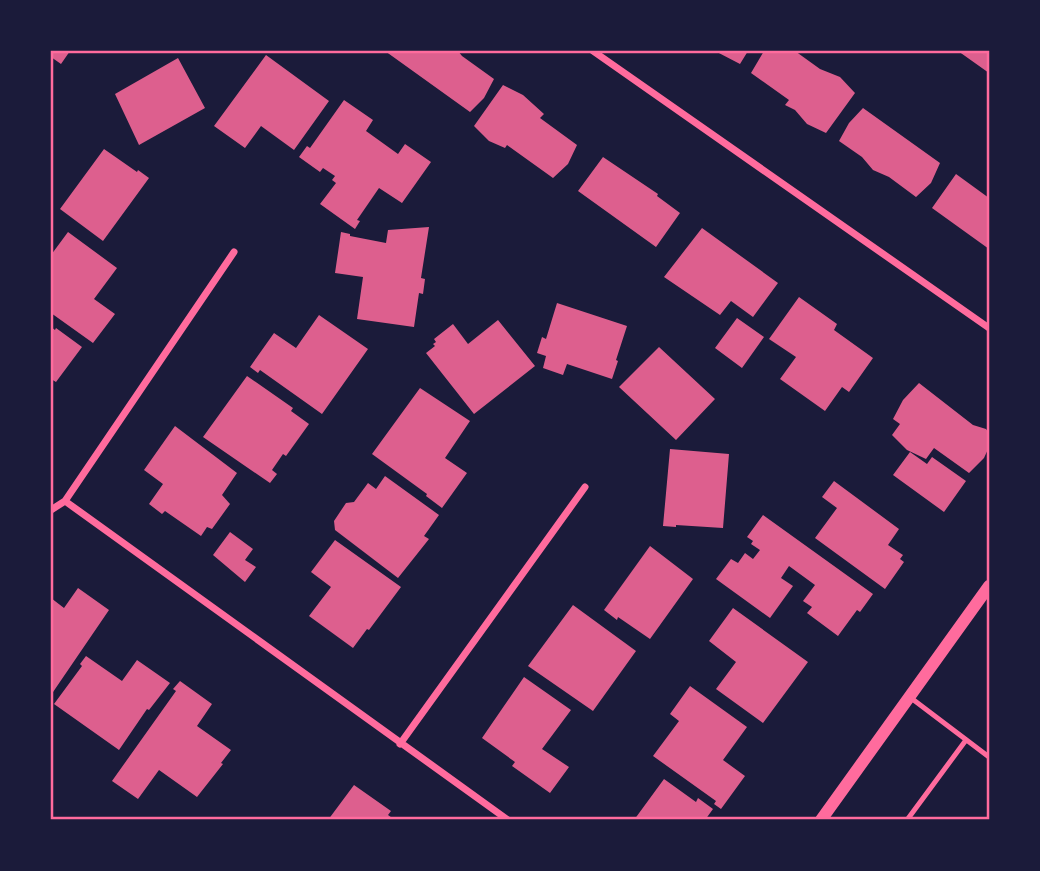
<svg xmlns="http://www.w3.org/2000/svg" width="1040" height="871" viewBox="0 0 1040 871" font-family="'IBM Plex Sans',sans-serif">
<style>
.building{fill:#dd5f8e}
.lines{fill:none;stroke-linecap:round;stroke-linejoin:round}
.service{stroke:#ff6b9d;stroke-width:5}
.minor{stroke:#ff6b9d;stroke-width:7}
.tertiary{stroke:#ff6b9d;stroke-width:12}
.neatline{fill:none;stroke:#ff6b9d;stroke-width:2.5}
</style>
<rect width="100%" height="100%" fill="#1b1b3a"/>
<path class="building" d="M 51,51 L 70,51 L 61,64 L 51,57 Z
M 385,51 L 458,51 L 462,56 L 494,79 L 484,98 L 470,112 Z
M 715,51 L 748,51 L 740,64 Z
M 764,51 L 795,51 L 820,69 L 840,77 L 855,93 L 826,133 L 807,124 L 795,110 L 785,105 L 789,100 L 751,73 Z
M 958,51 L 989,51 L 989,73 Z
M 266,55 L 329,101 L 294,150 L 261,126 L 245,148 L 214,126 Z
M 178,58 L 205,108 L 139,145 L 115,94 Z
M 503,85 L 523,95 L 544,114 L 540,118 L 577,145 L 568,164 L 553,178 L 507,145 L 505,148 L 489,141 L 474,126 Z
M 344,100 L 373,120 L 366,131 L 398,154 L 405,144 L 431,162 L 402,203 L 379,188 L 357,220 L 360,221 L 355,229 L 320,204 L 336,183 L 332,180 L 335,176 L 323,168 L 320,172 L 299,157 L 307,146 L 310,148 Z
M 863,108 L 940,163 L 931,183 L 916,197 L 889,177 L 873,170 L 862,157 L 839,141 L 849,123 Z
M 104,149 L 137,172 L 138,170 L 149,178 L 103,241 L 60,209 Z
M 603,157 L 658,194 L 657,196 L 680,213 L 656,247 L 578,191 Z
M 956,174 L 989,198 L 989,249 L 932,208 Z
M 429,227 L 421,278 L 425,279 L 423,294 L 419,293 L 414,327 L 357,319 L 363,277 L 335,273 L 341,232 L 350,234 L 350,236 L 386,243 L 388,230 Z
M 702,228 L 778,283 L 753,317 L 731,301 L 720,315 L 664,277 Z
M 68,232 L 117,268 L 94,299 L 115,314 L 93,343 L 51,313 L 51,255 Z
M 799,297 L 837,324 L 834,330 L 873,358 L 849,392 L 842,387 L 825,411 L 780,379 L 796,357 L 769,339 Z
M 557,303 L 627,326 L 616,360 L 618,361 L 612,379 L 567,364 L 563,375 L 543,368 L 546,356 L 537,353 L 542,337 L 546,339 Z
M 319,315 L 368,349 L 322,414 L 260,370 L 258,373 L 250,367 L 274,333 L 296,348 Z
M 737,318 L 764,337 L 742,368 L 715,348 Z
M 498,320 L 535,366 L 474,414 L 426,353 L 435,346 L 433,344 L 436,342 L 434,339 L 453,324 L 468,344 Z
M 51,327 L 55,330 L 56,328 L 82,347 L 56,382 L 51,379 Z
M 659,347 L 715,399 L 676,440 L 619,387 Z
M 247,376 L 293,408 L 291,411 L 309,424 L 286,456 L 283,454 L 272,470 L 277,474 L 270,483 L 203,437 Z
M 919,383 L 973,425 L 986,429 L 989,433 L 989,447 L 984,458 L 969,473 L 934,448 L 926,459 L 907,450 L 892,435 L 900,424 L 893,419 L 903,400 Z
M 420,388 L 470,421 L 445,458 L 467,473 L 442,508 L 426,496 L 427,494 L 372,454 Z
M 175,426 L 237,473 L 222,495 L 230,504 L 212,529 L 207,527 L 201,536 L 165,511 L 162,514 L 149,504 L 163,484 L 144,470 Z
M 670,449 L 729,454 L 723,528 L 676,525 L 676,527 L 663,526 Z
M 910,452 L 927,464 L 932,457 L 966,481 L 944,512 L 893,475 Z
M 385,476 L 439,515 L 424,536 L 429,539 L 398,578 L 335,530 L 334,521 L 346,503 L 354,502 L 368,483 L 376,489 Z
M 834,481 L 899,529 L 888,545 L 903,555 L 900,559 L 904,562 L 885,589 L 815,538 L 837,508 L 822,497 Z
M 763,515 L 873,594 L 860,612 L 857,610 L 838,636 L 807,613 L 812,607 L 803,601 L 815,585 L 789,566 L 781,578 L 793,586 L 770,618 L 716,579 L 731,559 L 738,563 L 745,553 L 753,559 L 760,550 L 751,544 L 753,541 L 747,537 Z
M 230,532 L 253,549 L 245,560 L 256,567 L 245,582 L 213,555 Z
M 335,540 L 401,587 L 369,630 L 367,629 L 353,648 L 309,616 L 331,587 L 311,572 Z
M 650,546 L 693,579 L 650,639 L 618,617 L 617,620 L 604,610 Z
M 78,588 L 109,610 L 51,695 L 51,598 L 64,608 Z
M 573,605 L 636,651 L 593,711 L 528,666 Z
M 733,608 L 808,662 L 763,723 L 716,689 L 736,662 L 709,641 Z
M 86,656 L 122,681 L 137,660 L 170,683 L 149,710 L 147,709 L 119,750 L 54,704 L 82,666 L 80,664 Z
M 524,677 L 571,710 L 542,749 L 569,767 L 550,793 L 512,766 L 515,762 L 482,738 Z
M 180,681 L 212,704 L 197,726 L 231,750 L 221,763 L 223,764 L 197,797 L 159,770 L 138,799 L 112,781 L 176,691 L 173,689 Z
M 690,686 L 747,727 L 723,760 L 745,776 L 721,809 L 714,804 L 716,801 L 653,756 L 679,721 L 670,714 Z
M 664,779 L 696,802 L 698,798 L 713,809 L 705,820 L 634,820 Z
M 354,785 L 391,811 L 388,815 L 395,820 L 328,820 Z"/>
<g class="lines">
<path class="service" d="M 911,698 L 989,757
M 907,820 L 966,740"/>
<path class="minor" d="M 593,51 L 989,328
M 65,501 L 508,820
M 51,510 L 65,501 L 234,252
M 400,744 L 585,487"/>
<path class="tertiary" d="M 821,820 L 989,586"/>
</g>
<rect width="1040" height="871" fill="none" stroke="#1b1b3a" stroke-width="105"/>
<rect x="52" y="52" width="936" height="766" class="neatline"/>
</svg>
